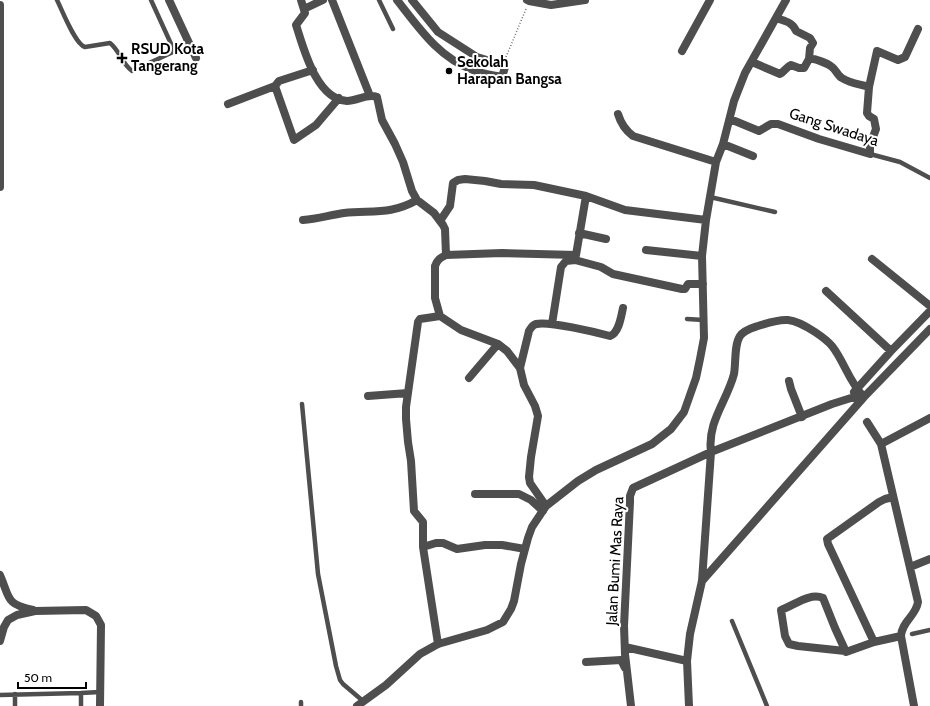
<svg xmlns="http://www.w3.org/2000/svg" width="930" height="706" viewBox="0 0 930 706" font-family="Cabin,sans-serif">
<style>
.lines{fill:none;stroke-linecap:round;stroke-linejoin:round}
.path{stroke:#707070;stroke-width:1.5;stroke-dasharray:1 2;stroke-linecap:butt}
.service{stroke:#4e4e4e;stroke-width:4.5}
.minor{stroke:#4e4e4e;stroke-width:8}
.tertiary{stroke:#4e4e4e;stroke-width:8}
.poi-dot{fill:#000;stroke:#fff;stroke-width:1.5}
.labels{text-anchor:middle;stroke-width:4;stroke-linejoin:round;paint-order:stroke}
.poi-label{font-size:15px;font-weight:bold;fill:#000;stroke:#fff;text-anchor:start}
.street-label{font-size:15px;fill:#000;stroke:#fff}
</style>
<rect width="100%" height="100%" fill="#fff"/>
<g class="lines">
<path class="path" d="M 506,57 L 526,9"/>
<path class="service" d="M 57,0 C 62,10 75,44 85,47 L 110,43 C 120,51 122,64 132,71 L 173,52 L 172,46 L 151,0
M 379,0 L 393,29
M 870,154 L 900,162 L 930,178
M 710,197 L 775,212
M 687,319 L 704,320
M 302,404 L 318,574 L 336,666 L 340,680 L 343,684 L 363,701
M 732,621 L 767,706
M 912,634 L 930,630
M 81,693 L 100,692
M 0,695 L 81,693 L 81,706
M 15,706 L 15,694
M 301,706 L 301,702"/>
<path class="minor" d="M 169,0 L 196,58
M 301,0 L 305,13 L 296,25 C 304,49 316,99 347,101 C 357,101 368,93 377,97 L 382,120 L 395,144 L 403,162 L 412,191 L 417,200 L 434,213 L 443,225 L 445,229 L 446,255
M 332,0 L 370,96
M 397,0 C 419,28 439,58 473,70 C 482,74 492,75 501,77 L 502,77 L 505,67 L 503,65 L 477,57 L 438,32 L 412,0
M 527,0 L 529,1 L 551,5 L 585,0
M 304,9 L 323,0
M 776,18 C 784,21 793,22 796,31 L 810,38 L 813,43 L 810,48 L 809,59
M 682,51 L 710,0
M 275,86 L 294,140 L 316,125 L 339,98
M 869,87 L 877,51 L 898,60 L 905,57 L 918,29
M 228,104 L 275,86 L 279,81 L 313,70
M 618,114 C 621,124 625,130 633,136 L 716,162
M 730,119 L 759,131 L 771,124 L 778,124 L 819,139 L 870,154 L 870,145 L 876,129 L 874,119 L 869,116 L 867,113 L 869,87 C 860,84 851,84 842,78 C 838,76 836,70 832,67 C 827,63 814,58 809,59 L 804,68 L 799,68 L 791,65 C 786,67 784,72 780,74 L 752,62
M 723,144 L 753,156
M 303,220 C 317,219 330,215 344,213 C 372,210 391,215 417,200
M 440,221 L 450,206 L 453,183 L 458,180 L 465,179 L 485,181 L 501,184 L 534,185 L 586,196 L 625,210 L 706,220
M 579,233 L 606,239
M 646,250 L 702,256
M 872,259 L 930,306
M 826,291 L 891,351
M 552,324 L 561,267 L 566,261 L 575,260 L 601,267 L 613,274 L 682,289 L 685,289 L 688,284 L 703,284
M 520,368 L 529,331 C 531,328 532,325 536,324 C 549,321 595,332 610,336 C 619,333 621,317 623,308
M 469,378 L 498,344
M 789,381 L 791,389 L 802,417
M 854,392 L 891,351 L 930,311
M 368,396 L 408,393
M 867,422 L 881,444 L 918,602 C 916,616 902,621 901,636 L 914,706
M 881,444 L 930,418
M 475,494 L 519,494 L 531,500 L 543,511
M 546,506 L 530,483 L 529,477 L 531,457 L 538,416 L 535,406 L 524,385 L 520,368 L 507,351 L 498,344 L 461,330 L 440,316 L 435,298 L 435,266 C 437,260 440,258 446,255 L 502,253 L 576,255 L 586,196
M 423,547 L 423,522 L 414,511 L 411,461 L 408,442 L 406,419 L 406,407 L 418,322 L 420,319 L 440,316
M 910,567 L 930,559
M 874,642 L 828,544 L 827,539 L 879,502 L 885,499 L 893,497
M 438,644 L 423,547 L 436,543 L 443,543 L 457,549 L 485,545 L 502,545 L 525,549
M 625,647 L 687,661
M 845,651 L 798,646 L 789,644 L 785,636 L 781,610 C 793,606 810,592 823,598 L 835,628 L 846,652 L 874,642 L 901,636
M 586,662 L 621,660 L 625,668
M 357,706 L 386,685 L 420,654 L 438,644 L 487,630 L 503,622 L 511,609 L 514,601 L 521,564 L 528,538 L 532,527 L 546,506 L 578,481 L 596,470 L 652,444 L 671,429 L 684,412 L 696,378 L 700,359 L 704,338 L 702,256 L 706,220 L 716,162 L 723,144 L 734,101 L 745,73 L 786,0
M 631,706 L 625,654 L 624,626 L 630,502 L 630,496 L 633,488 L 711,452 L 832,404 L 851,398 L 864,397 L 930,329
M 689,706 L 687,661 L 690,634 L 702,581 L 711,452 C 707,422 727,401 734,374 C 736,363 734,345 740,336 C 744,330 752,328 758,326 C 785,317 792,317 815,332 C 821,336 827,340 832,346 C 844,361 849,382 864,397 L 702,581"/>
<path class="tertiary" d="M 0,5 L 0,187
M 0,575 C 10,598 5,604 33,610
M 0,641 L 4,627 L 8,620 L 17,615 L 35,611 L 86,610 L 96,616 L 101,625 L 100,706"/>
</g>
<g class="poi-dot">
<path d="M120 52h4v4h4v4h-4v4h-4v-4h-4v-4h4z"/>
<circle cx="449" cy="71" r="4"/>
</g>
<g class="labels">
<g class="poi-label">
<text x="131" y="54">RSUD Kota<tspan x="131" dy="17">Tangerang</tspan></text>
<text x="457" y="67">Sekolah<tspan x="457" dy="17">Harapan Bangsa</tspan></text>
</g>
<g class="street-label">
<text transform="translate(834 127) rotate(18)" y="5">Gang Swadaya</text>
<text transform="translate(615 561) rotate(-87)" y="5">Jalan Bumi Mas Raya</text>
</g>
</g>
<path d="M18 682v6h68v-6" fill="none" stroke="#000000" stroke-width="2"/>
<text x="24" y="682" font-size="12" fill="#000000" stroke="#ffffff" stroke-width="3" paint-order="stroke">50 m</text>
</svg>
